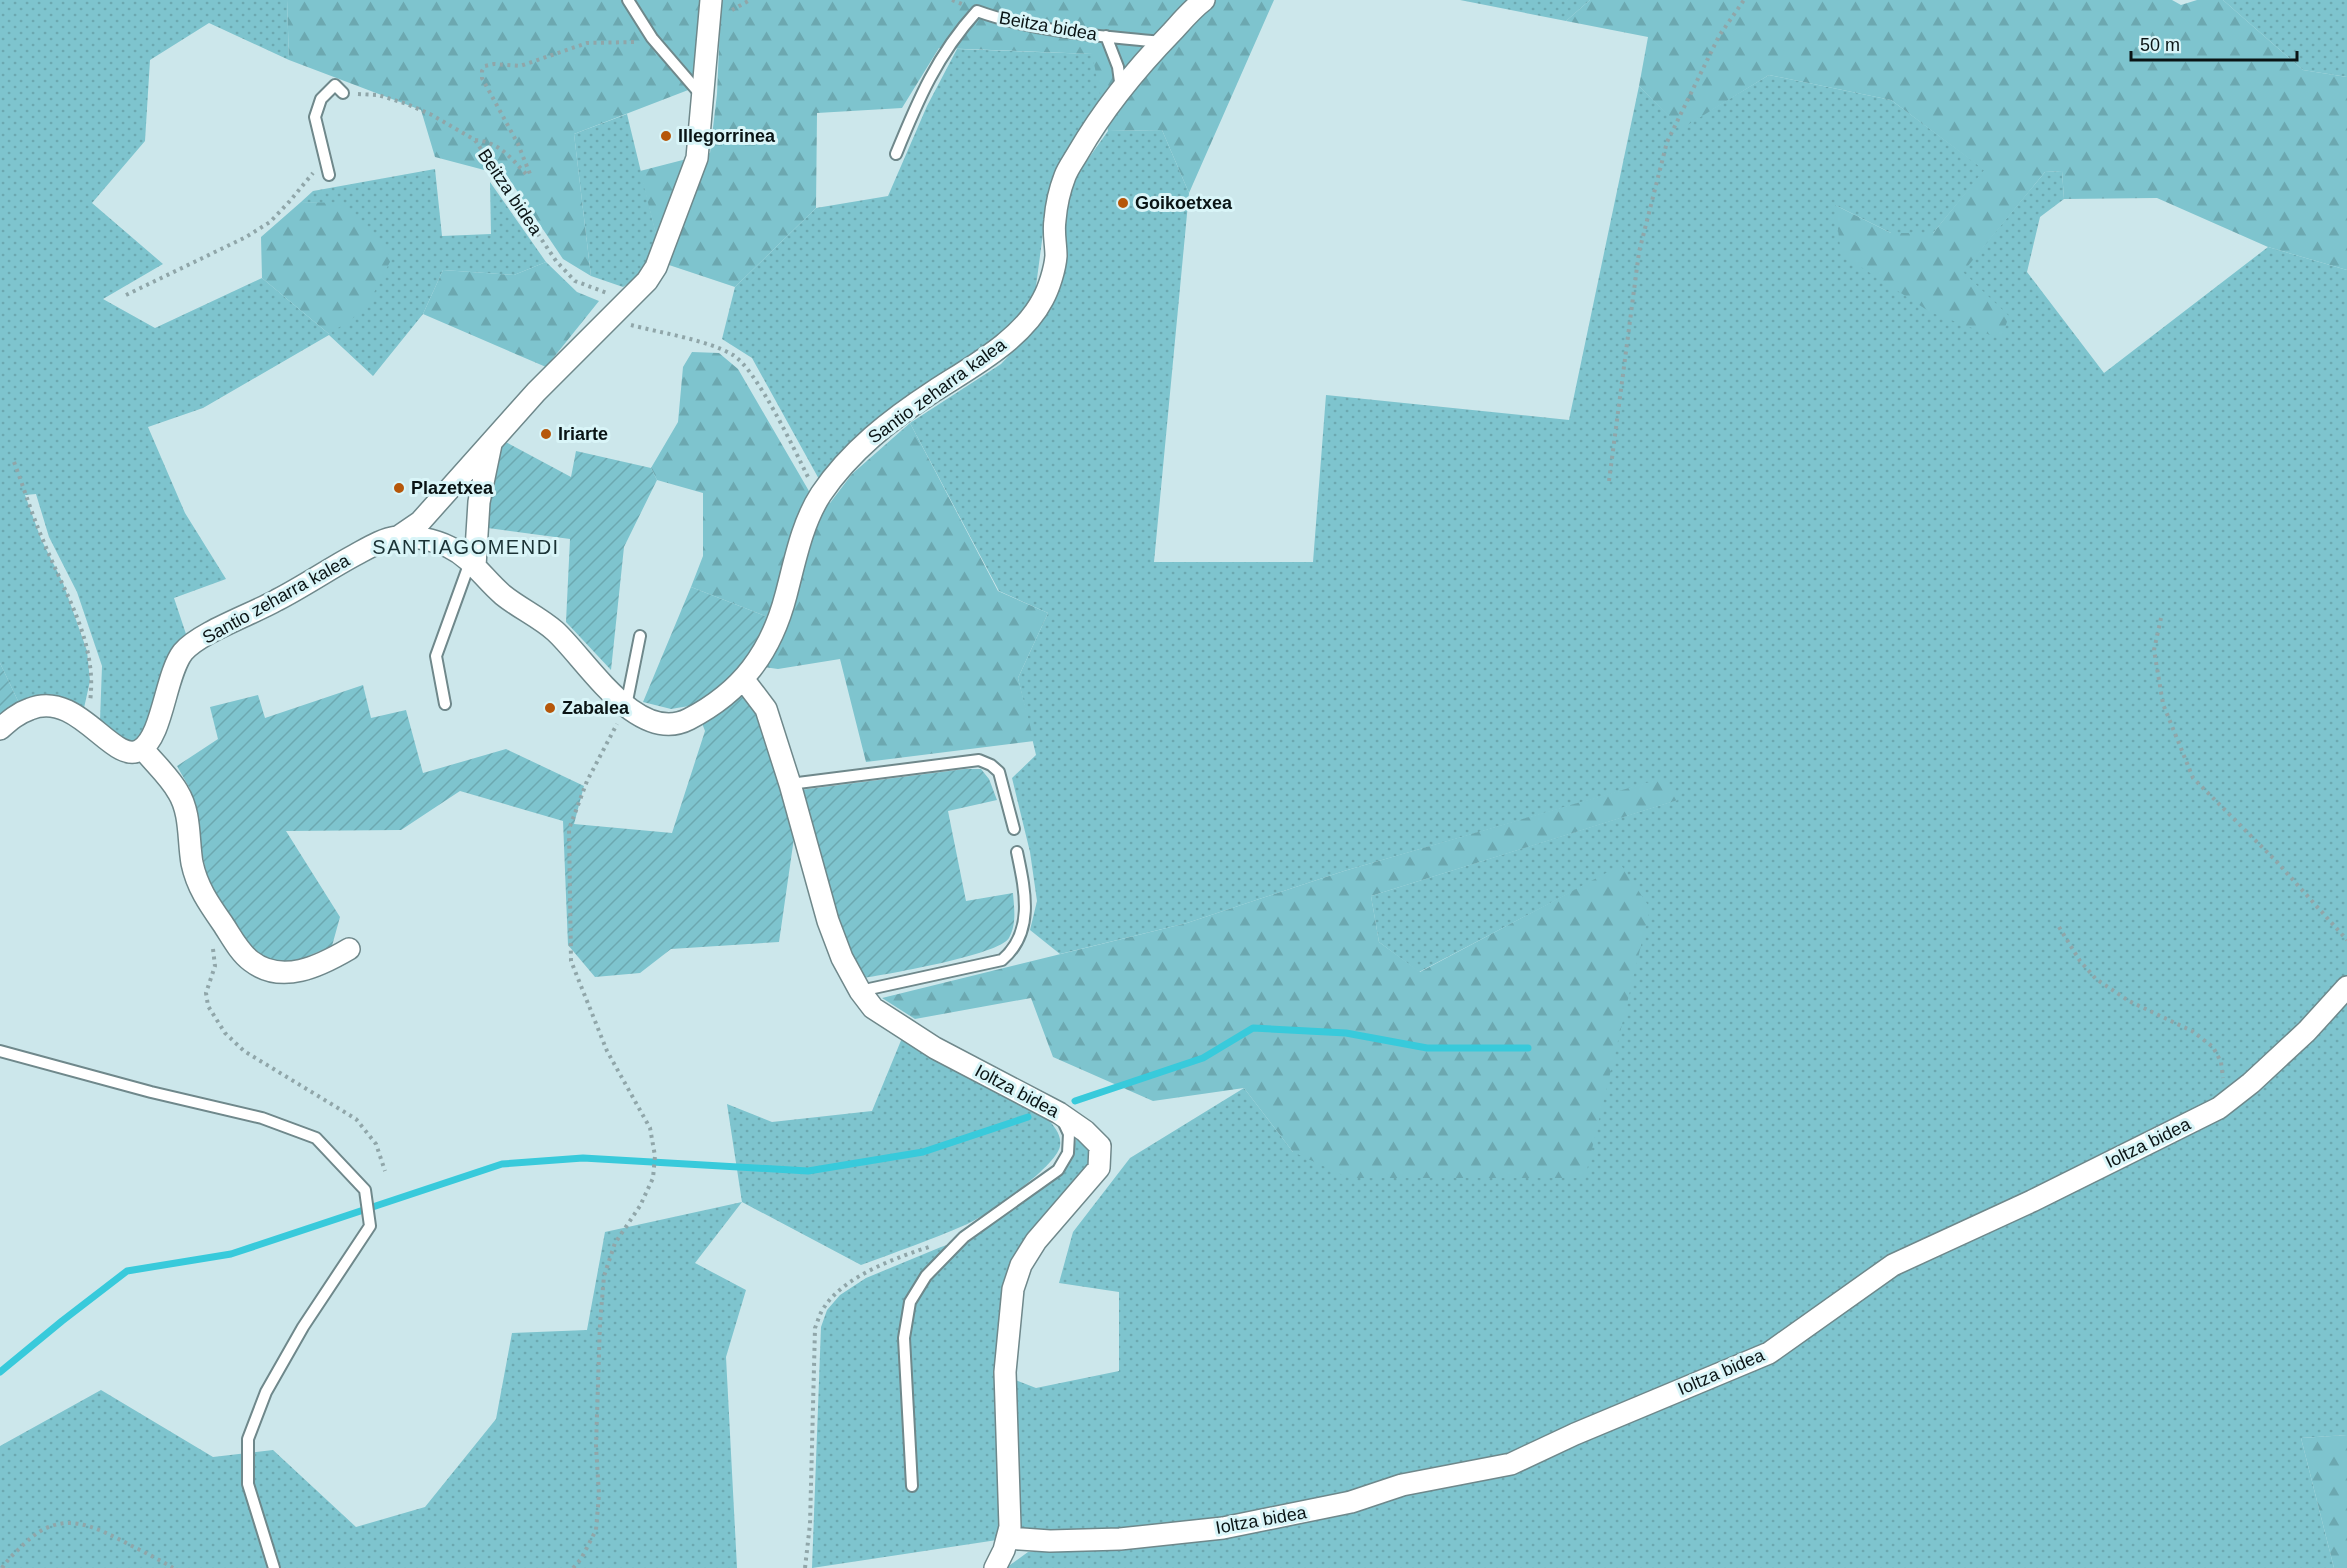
<svg xmlns="http://www.w3.org/2000/svg" width="2347" height="1568" viewBox="0 0 2347 1568" font-family="Arial,sans-serif">
<style>
.grass{fill:url(#grass-dots)}
.forest{fill:url(#forest-firs)}
.garden{fill:url(#garden-furrows)}
.lines{fill:none;stroke-linecap:round;stroke-linejoin:round}
.stream{stroke:#38cadb;stroke-width:7}
.service-casing{stroke:#6f888b;stroke-width:14}
.minor-casing{stroke:#6f888b;stroke-width:24}
.path{stroke:#90a6a9;stroke-width:4;stroke-dasharray:3 4.5;stroke-linecap:butt}
.service{stroke:#fff;stroke-width:10}
.minor{stroke:#fff;stroke-width:21}
.poi-dot{fill:#b6570a;stroke:#d9f5f8;stroke-width:2}
.labels{text-anchor:middle;stroke-width:6;stroke-linejoin:round;paint-order:stroke}
.street-label{font-size:18px;fill:#0a1415;stroke:#d9f5f8}
.poi-label{font-size:18px;font-weight:bold;fill:#0a1415;stroke:#d9f5f8;text-anchor:start}
.neighbourhood-label{font-size:20px;letter-spacing:1.5px;fill:#1b3235;stroke:#d9f5f8}
</style>
<defs>
<pattern id="grass-dots" width="8" height="8" patternUnits="userSpaceOnUse" patternTransform="scale(1.5)"><rect width="8" height="8" fill="#7ec4ce"/><path d="M2 2h.1M6 6h.1" fill="none" stroke="#6ca8b0" stroke-width="1.8" stroke-linecap="round"/></pattern>
<pattern id="forest-firs" width="22" height="20" patternUnits="userSpaceOnUse" patternTransform="scale(1.5)"><rect width="22" height="20" fill="#7ec4ce"/><path d="M5 1l3.5 6h-7zM16 11l3.5 6h-7z" fill="#6ca8b0"/></pattern>
<pattern id="garden-furrows" width="10" height="10" patternUnits="userSpaceOnUse" patternTransform="scale(1.5)"><rect width="10" height="10" fill="#7ec4ce"/><path d="M-1 1l2-2M0 10L10 0M9 11l2-2" fill="none" stroke="#6ca8b0"/></pattern>
</defs>
<rect width="100%" height="100%" fill="#cce7eb"/>
<path class="grass" d="M 0,0 L 287,0 L 289,60 L 209,23 L 150,60 L 145,141 L 92,203 L 163,264 L 103,299 L 155,328 L 262,278 L 329,334 L 342,204 L 301,202 L 313,191 L 435,169 L 442,236 L 491,234 L 490,182 L 546,262 L 514,275 L 443,270 L 423,314 L 373,376 L 329,335 L 203,408 L 148,427 L 185,513 L 226,579 L 174,598 L 189,643 L 140,743 L 121,740 L 100,721 L 102,666 L 77,592 L 49,537 L 36,494 L 25,495 L 41,539 L 63,583 L 87,651 L 90,681 L 84,708 C 54,695 50,687 19,703 L 0,663 Z
M 1460,0 L 1590,0 L 1566,21 Z
M 2223,0 L 2347,0 L 2347,77 L 2303,70 Z
M 957,49 L 1093,54 L 1102,99 L 1071,145 L 1054,175 L 1046,210 L 1035,294 L 1015,324 L 935,384 L 893,407 L 847,447 L 820,481 L 752,358 L 722,339 L 735,287 L 816,208 L 888,196 L 927,106 Z
M 1769,75 L 1891,100 L 1985,170 L 1933,233 L 1891,233 L 1835,205 L 2008,316 L 1962,272 L 2045,172 L 2062,171 L 2064,199 L 2040,217 L 2027,272 L 2104,373 L 2268,247 L 2347,270 L 2347,979 L 2249,1074 L 2203,1105 L 1767,1345 L 1506,1459 L 1218,1524 L 1038,1535 L 1017,1525 L 1013,1379 L 1036,1388 L 1119,1371 L 1119,1292 L 1059,1283 L 1073,1232 L 1130,1158 L 1244,1088 L 1293,1152 L 1621,866 L 1419,972 L 1379,942 L 1371,896 L 1677,800 L 1659,780 L 1344,871 L 1187,923 L 1060,954 L 1030,930 L 1037,901 L 1030,852 L 1012,778 L 1036,755 L 1018,678 L 1048,613 L 999,591 L 910,423 L 1001,364 L 1032,331 L 1066,251 L 1065,215 L 1073,180 L 1108,131 L 1162,130 L 1189,193 L 1154,562 L 1313,562 L 1326,395 L 1569,420 L 1639,86 L 1681,128 Z
M 627,114 L 663,263 L 623,287 L 591,276 L 574,134 Z
M 2347,997 L 2347,1435 L 2301,1438 L 2334,1568 L 1006,1568 L 1028,1552 L 1243,1535 L 1360,1506 L 1406,1490 L 1517,1469 L 1781,1355 L 1896,1270 L 2204,1123 Z
M 902,1038 L 1047,1118 C 1054,1126 1062,1135 1060,1146 C 1057,1166 985,1217 965,1225 C 931,1240 896,1252 861,1265 L 742,1202 L 695,1263 L 746,1290 L 726,1357 L 737,1568 L 0,1568 L 0,1446 L 101,1390 L 213,1457 L 273,1450 L 356,1527 L 425,1507 L 496,1419 L 512,1333 L 587,1330 L 605,1232 L 742,1202 L 727,1104 L 772,1122 L 872,1111 Z
M 1077,1135 L 1090,1147 L 1091,1160 L 1005,1288 L 997,1331 L 1002,1506 L 997,1540 L 812,1568 L 821,1327 L 827,1310 L 840,1295 L 866,1278 L 941,1247 L 972,1237 L 1073,1153 Z"/>
<path class="forest" d="M 287,0 L 704,0 L 696,87 L 574,134 L 591,276 L 563,259 L 507,176 L 435,157 L 421,110 L 289,60 Z
M 721,0 L 1274,0 L 1189,193 L 1162,130 L 1108,131 L 1092,54 L 939,48 L 902,108 L 817,113 L 816,208 L 735,287 L 663,263 L 640,171 L 710,153 L 717,94 Z
M 1590,0 L 2172,0 L 2181,5 L 2197,0 L 2223,0 L 2303,70 L 2347,77 L 2347,270 L 2268,247 L 2157,198 L 2064,199 L 2062,171 L 2045,172 L 1963,272 L 2009,316 L 2001,339 L 1930,312 L 1841,254 L 1835,205 L 1891,233 L 1933,233 L 1984,170 L 1891,100 L 1769,75 L 1681,129 L 1639,86 L 1648,37 L 1566,21 Z
M 301,202 L 342,203 L 392,258 L 365,310 L 329,334 L 262,278 L 261,237 Z
M 546,262 L 577,292 L 599,301 L 546,367 L 423,314 L 443,270 L 514,275 Z
M 692,352 L 719,353 L 738,369 L 813,498 L 830,503 L 852,474 L 910,423 L 998,591 L 1048,613 L 1018,678 L 1034,741 L 866,762 L 840,659 L 778,669 L 744,664 L 768,617 L 691,587 L 703,556 L 703,493 L 657,480 L 651,468 L 678,422 L 683,367 Z
M 1660,779 L 1678,800 L 1371,896 L 1379,942 L 1420,972 L 1621,865 L 1650,908 L 1585,1178 L 1349,1178 L 1293,1152 L 1244,1088 L 1153,1101 L 1053,1057 L 1031,998 L 915,1019 L 882,998 L 1187,923 L 1344,871 Z
M 2347,1435 L 2347,1568 L 2334,1568 L 2301,1438 Z"/>
<path class="garden" d="M 502,440 L 571,477 L 576,451 L 651,468 L 657,480 L 624,547 L 611,670 L 566,622 L 570,539 L 488,528 L 488,501 Z
M 691,587 L 768,617 L 744,664 L 727,684 L 754,706 L 795,831 L 779,942 L 671,949 L 640,973 L 595,977 L 568,945 L 563,821 L 460,791 L 401,830 L 286,831 L 340,917 L 332,946 L 296,961 L 278,964 L 261,958 L 243,940 L 209,888 L 190,789 L 177,766 L 218,739 L 210,707 L 258,695 L 265,718 L 363,685 L 371,718 L 406,710 L 423,773 L 506,749 L 584,786 L 574,824 L 672,833 L 705,731 L 695,705 L 671,709 L 643,702 Z
M 0,663 L 19,703 L 0,718 Z
M 965,769 L 981,769 L 989,779 L 997,800 L 948,811 L 966,901 L 1013,893 C 1014,908 1017,923 1009,938 C 999,955 888,974 864,978 L 840,932 L 800,790 Z"/>
<g class="lines">
<path class="stream" d="M 1075,1101 L 1203,1058 L 1253,1028 L 1346,1033 L 1427,1048 L 1528,1048
M 0,1372 L 62,1321 L 127,1271 L 231,1254 L 502,1164 L 583,1158 L 808,1171 L 923,1152 L 1028,1117"/>
<g class="service-casing">
<path id="service" d="M 628,0 L 652,38 L 701,95
M 1106,36 L 1118,67 L 1121,89
M 896,154 C 918,100 937,55 977,11 C 1035,32 1101,36 1161,42
M 329,175 L 315,117 L 321,99 L 335,85 L 343,93
M 445,704 L 436,656 L 470,562
M 626,706 L 640,636
M 790,784 L 979,760 L 991,765 L 999,772 L 1014,829
M 860,991 L 1002,960 C 1035,932 1025,890 1017,852
M 0,1051 L 151,1092 L 262,1118 L 316,1138 L 365,1190 L 370,1226 L 303,1327 L 266,1392 L 248,1439 L 248,1484 L 274,1568
M 912,1486 L 904,1338 L 910,1302 L 926,1276 L 964,1237 L 1058,1170 L 1068,1153 L 1069,1134 L 1062,1119"/>
</g>
<g class="minor-casing">
<path id="minor" d="M 398,537 L 420,522 L 536,392 L 647,281 L 656,267 L 697,158 L 711,0
M 475,566 L 479,502 L 491,444
M 744,680 L 766,709 L 790,784 L 828,921 L 842,958 L 860,991 L 873,1008 L 935,1048 L 1059,1113 L 1085,1131 L 1100,1146 L 1099,1168 L 1036,1241 L 1021,1265 L 1013,1289 L 1005,1372 L 1010,1527 L 1004,1550 L 995,1568
M 0,729 C 9,721 18,713 30,709 C 78,689 113,766 140,750 C 163,737 165,675 183,652 C 200,632 253,614 277,600 C 304,586 329,569 355,555 C 368,548 382,539 397,537 C 412,535 435,540 449,547 C 472,558 484,579 503,595 C 519,608 539,617 555,631 C 586,659 637,746 689,719 C 741,692 771,653 786,595 C 795,561 802,523 821,494 C 850,451 891,419 934,391 C 971,367 1022,340 1043,299 C 1049,288 1055,269 1056,256 C 1056,244 1053,232 1055,220 C 1056,207 1060,189 1065,176 C 1068,168 1074,160 1078,153 C 1104,108 1137,68 1172,32 C 1182,21 1192,9 1204,0
M 143,749 C 154,763 169,776 178,792 C 191,813 188,840 192,863 C 197,887 209,904 223,924 C 231,936 239,952 251,961 C 282,985 320,966 349,949
M 1007,1538 L 1050,1541 L 1120,1539 L 1223,1528 L 1351,1502 L 1402,1485 L 1511,1464 L 1575,1434 L 1769,1353 L 1893,1265 L 2032,1201 L 2219,1108 L 2251,1083 L 2307,1031 L 2347,987"/>
</g>
<path class="path" d="M 952,0 L 962,4
M 732,10 L 750,0
M 358,94 L 378,95 L 407,104 L 432,115 L 475,140 L 556,261 L 575,281 L 607,293
M 475,140 C 499,142 510,157 526,174 L 530,174 L 518,144 L 482,78 L 482,71 L 485,66 L 494,64 L 520,66 L 587,43 L 637,42
M 126,295 L 246,237 L 270,222 L 289,202 L 313,173
M 631,325 C 661,333 708,340 733,355 C 757,370 794,449 808,477
M 14,462 C 24,488 32,515 43,540 C 64,593 98,642 90,702
M 1609,481 L 1639,252 L 1667,142 L 1719,36 L 1744,0
M 2161,618 L 2154,650 L 2163,704 L 2193,778 L 2276,861 L 2347,940
M 2059,927 L 2080,961 L 2096,979 L 2129,1001 L 2192,1031 L 2213,1047 L 2221,1062 L 2223,1078
M 213,949 L 215,966 L 206,993 L 208,1006 L 225,1033 L 244,1051 L 356,1119 L 376,1144 L 385,1171
M 2,1568 C 8,1559 16,1552 24,1544 C 61,1508 92,1525 132,1546 C 146,1553 160,1560 173,1568
M 573,1568 L 581,1559 L 596,1530 L 599,1495 L 596,1446 L 600,1323 L 604,1276 L 615,1243 L 640,1206 L 653,1178 L 655,1156 L 650,1128 L 607,1051 L 571,961 L 569,829 L 587,781 L 617,724
M 805,1568 L 810,1524 L 815,1328 C 818,1321 820,1312 825,1306 C 846,1275 898,1257 932,1246"/>
<use href="#service" class="service"/>
<use href="#minor" class="minor"/>
</g>
<g class="poi-dot">
<circle cx="666" cy="136" r="6"/>
<circle cx="1123" cy="203" r="6"/>
<circle cx="546" cy="434" r="6"/>
<circle cx="399" cy="488" r="6"/>
<circle cx="550" cy="708" r="6"/>
</g>
<g class="labels">
<g class="street-label">
<text transform="translate(1048 26) rotate(10)" y="6">Beitza bidea</text>
<text transform="translate(510 192) rotate(56)" y="6">Beitza bidea</text>
<text transform="translate(937 391) rotate(-36)" y="6">Santio zeharra kalea</text>
<text transform="translate(276 599) rotate(-29)" y="6">Santio zeharra kalea</text>
<text transform="translate(1017 1091) rotate(28)" y="6">Ioltza bidea</text>
<text transform="translate(2148 1143) rotate(-26)" y="6">Ioltza bidea</text>
<text transform="translate(1721 1372) rotate(-23)" y="6">Ioltza bidea</text>
<text transform="translate(1261 1520) rotate(-10)" y="6">Ioltza bidea</text>
</g>
<g class="poi-label">
<text x="678" y="142">Illegorrinea</text>
<text x="1135" y="209">Goikoetxea</text>
<text x="558" y="440">Iriarte</text>
<text x="411" y="494">Plazetxea</text>
<text x="562" y="714">Zabalea</text>
</g>
<g class="neighbourhood-label">
<text x="466" y="554">SANTIAGOMENDI</text>
</g>
</g>
<path d="M2131 51v9h166v-9" fill="none" stroke="#0a1415" stroke-width="3"/>
<text x="2140" y="51" font-size="18" fill="#0a1415" stroke="#d9f5f8" stroke-width="4.5" paint-order="stroke">50 m</text>
</svg>
